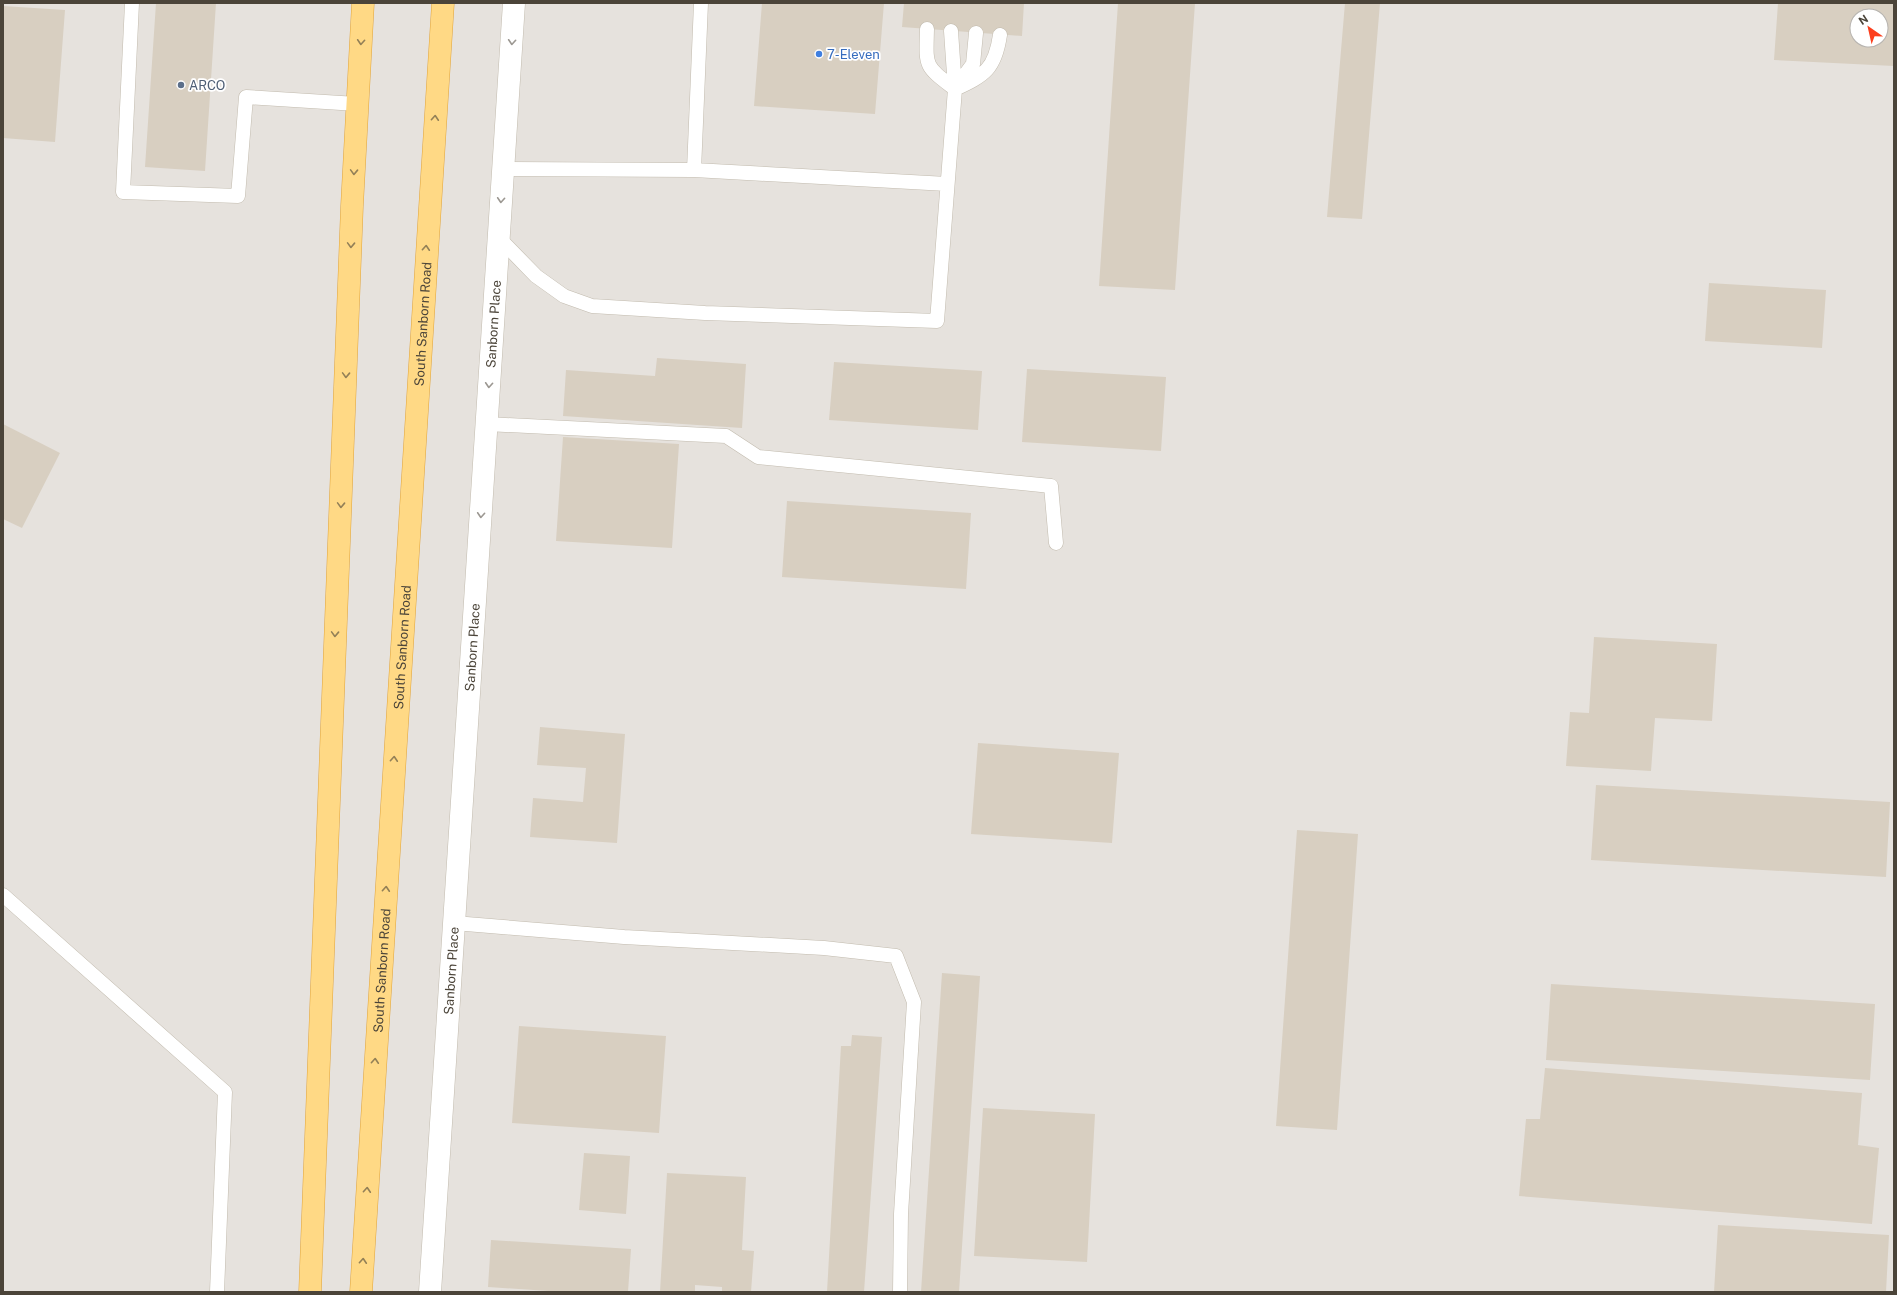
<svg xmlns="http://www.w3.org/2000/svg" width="1897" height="1295" viewBox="0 0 1897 1295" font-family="'Public Sans',sans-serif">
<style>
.industrial{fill:#e6e2dd;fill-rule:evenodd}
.building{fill:#d8cfc1;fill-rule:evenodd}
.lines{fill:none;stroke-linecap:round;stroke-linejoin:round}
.service-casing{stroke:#c2bbae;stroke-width:15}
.minor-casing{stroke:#c2bbae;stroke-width:23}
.trunk-casing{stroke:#e0a43c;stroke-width:23}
.service{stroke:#fff;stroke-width:14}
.minor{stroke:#fff;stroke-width:22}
.trunk{stroke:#ffd985;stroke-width:22}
.oneway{stroke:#938057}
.oneway2{stroke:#9c9892}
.shop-dot{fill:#3f7fe0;stroke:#fff;stroke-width:1.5}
.service-dot{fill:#5c6f8a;stroke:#fff;stroke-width:1.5}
.labels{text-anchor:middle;stroke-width:3.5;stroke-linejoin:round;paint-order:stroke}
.shop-label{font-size:13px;fill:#366cbe;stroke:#fff;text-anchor:start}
.service-label{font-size:13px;fill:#4e5e75;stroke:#fff;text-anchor:start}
.street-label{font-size:13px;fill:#4b4439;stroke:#fff}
</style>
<rect width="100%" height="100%" fill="#f6f3ec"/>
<path class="industrial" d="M 3,3 L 1894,3 L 1894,1292 L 3,1292 ZM 1857,16 L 1881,16 L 1881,40 L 1857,40 Z"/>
<path class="building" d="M 156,3 L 216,3 L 205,171 L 145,167 Z
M 762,3 L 884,3 L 875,114 L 754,106 Z
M 904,3 L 1024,3 L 1022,36 L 902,27 Z
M 1118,3 L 1195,3 L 1175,290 L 1099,286 Z
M 1345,3 L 1380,3 L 1362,219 L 1327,217 Z
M 1778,3 L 1894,3 L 1894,66 L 1774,60 ZM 1857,16 L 1881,16 L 1881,40 L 1857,40 Z
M 3,6 L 65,10 L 55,142 L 3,138 Z
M 1709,283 L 1826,290 L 1822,348 L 1705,341 Z
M 657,358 L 746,364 L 742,428 L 563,416 L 566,370 L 655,376 Z
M 834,362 L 982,371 L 978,430 L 829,420 Z
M 1027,369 L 1166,377 L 1161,451 L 1022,442 Z
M 3,424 L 60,453 L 22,528 L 3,519 Z
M 563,437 L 679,444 L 672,548 L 556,541 Z
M 787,501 L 971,513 L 966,589 L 782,577 Z
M 1594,637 L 1717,644 L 1712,721 L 1655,718 L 1651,771 L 1566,766 L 1570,712 L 1589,713 Z
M 540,727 L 625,734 L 617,843 L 530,837 L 533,798 L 583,802 L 586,768 L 537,765 Z
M 978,743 L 1119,753 L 1112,843 L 971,834 Z
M 1596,785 L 1890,802 L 1886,877 L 1591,860 Z
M 1297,830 L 1358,834 L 1337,1130 L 1276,1126 Z
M 942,973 L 980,976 L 959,1292 L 921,1292 Z
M 1551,984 L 1875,1004 L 1870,1080 L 1546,1060 Z
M 519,1026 L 666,1036 L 659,1133 L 512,1123 Z
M 852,1035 L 882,1037 L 864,1292 L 827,1292 L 841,1046 L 851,1046 Z
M 1545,1068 L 1862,1093 L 1858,1145 L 1879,1148 L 1872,1224 L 1519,1196 L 1526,1119 L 1540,1119 Z
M 983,1108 L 1095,1114 L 1087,1262 L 974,1256 Z
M 584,1153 L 630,1156 L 626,1214 L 579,1210 Z
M 667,1173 L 746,1177 L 742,1250 L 754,1251 L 751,1292 L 722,1292 L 722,1287 L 695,1285 L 695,1292 L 660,1292 Z
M 1718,1225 L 1889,1235 L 1886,1292 L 1714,1292 Z
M 491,1240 L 631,1249 L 628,1292 L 563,1292 L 488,1287 Z"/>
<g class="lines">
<g class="service-casing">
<path id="service" d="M 132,3 L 123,192 L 238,196 L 246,97 L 357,104
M 927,29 C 926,68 924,65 955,89
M 956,87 L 973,64 L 976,33
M 955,89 C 985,75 995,69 1000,35
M 503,169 L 694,170 L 701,3
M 694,170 L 947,184
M 499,238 L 536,276 L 564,296 L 592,306 L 705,313 L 937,321 L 955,89 L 951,31
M 487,424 L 726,436 L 758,457 L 1051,486 L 1056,543
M 3,895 L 225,1092 L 217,1292
M 454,923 L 624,937 L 824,948 L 896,956 L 914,1002 L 901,1214 L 900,1292"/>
</g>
<g class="minor-casing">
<g id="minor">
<path id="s1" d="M 430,1292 L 514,3"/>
</g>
</g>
<g class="trunk-casing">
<g id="trunk">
<path d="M 310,1292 L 352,206 L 363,3"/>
<path id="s2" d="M 361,1292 L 443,3"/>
</g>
</g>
<use href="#service" class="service"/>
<use href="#minor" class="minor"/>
<use href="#trunk" class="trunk"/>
</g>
<defs><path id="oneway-chevron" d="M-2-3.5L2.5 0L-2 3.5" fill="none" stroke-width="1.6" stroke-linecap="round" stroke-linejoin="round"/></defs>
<g class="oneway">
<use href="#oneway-chevron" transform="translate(361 42) rotate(94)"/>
<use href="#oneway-chevron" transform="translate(435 118) rotate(-86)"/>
<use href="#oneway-chevron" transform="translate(354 172) rotate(92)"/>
<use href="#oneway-chevron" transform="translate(351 245) rotate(92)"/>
<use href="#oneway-chevron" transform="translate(426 248) rotate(-86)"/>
<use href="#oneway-chevron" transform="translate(346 375) rotate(92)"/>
<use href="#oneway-chevron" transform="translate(341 505) rotate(92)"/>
<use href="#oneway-chevron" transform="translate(335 634) rotate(92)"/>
<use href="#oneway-chevron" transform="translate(394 759) rotate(-86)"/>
<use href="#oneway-chevron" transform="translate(386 889) rotate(-86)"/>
<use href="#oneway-chevron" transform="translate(375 1061) rotate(-86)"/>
<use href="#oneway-chevron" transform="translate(367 1190) rotate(-86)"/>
<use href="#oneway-chevron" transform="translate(363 1261) rotate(-86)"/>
</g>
<g class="oneway2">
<use href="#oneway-chevron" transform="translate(512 42) rotate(94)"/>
<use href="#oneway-chevron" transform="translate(501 200) rotate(94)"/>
<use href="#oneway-chevron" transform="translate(489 385) rotate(94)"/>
<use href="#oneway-chevron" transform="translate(481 515) rotate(94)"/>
</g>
<circle class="shop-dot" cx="819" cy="54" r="4"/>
<circle class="service-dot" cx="181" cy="85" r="4"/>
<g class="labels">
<g class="shop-label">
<text x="827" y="59">7-Eleven</text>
</g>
<g class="service-label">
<text x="189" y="90">ARCO</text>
</g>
<g class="street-label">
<text dy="5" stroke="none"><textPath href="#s2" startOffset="970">South Sanborn Road</textPath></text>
<text dy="5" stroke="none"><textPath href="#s1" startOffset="970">Sanborn Place</textPath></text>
<text dy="5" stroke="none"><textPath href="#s2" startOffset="646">South Sanborn Road</textPath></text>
<text dy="5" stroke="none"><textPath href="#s1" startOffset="646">Sanborn Place</textPath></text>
<text dy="5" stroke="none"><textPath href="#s2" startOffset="322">South Sanborn Road</textPath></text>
<text dy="5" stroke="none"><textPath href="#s1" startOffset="322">Sanborn Place</textPath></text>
</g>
</g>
<rect width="1897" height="1295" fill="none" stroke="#4b4439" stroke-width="8"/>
<g transform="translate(1869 28) rotate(326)"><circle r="19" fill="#ffffff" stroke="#b7b4b0"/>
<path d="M0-3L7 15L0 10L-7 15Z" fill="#fc3f1d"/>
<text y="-6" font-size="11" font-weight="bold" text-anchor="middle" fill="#4b4439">N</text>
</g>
</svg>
